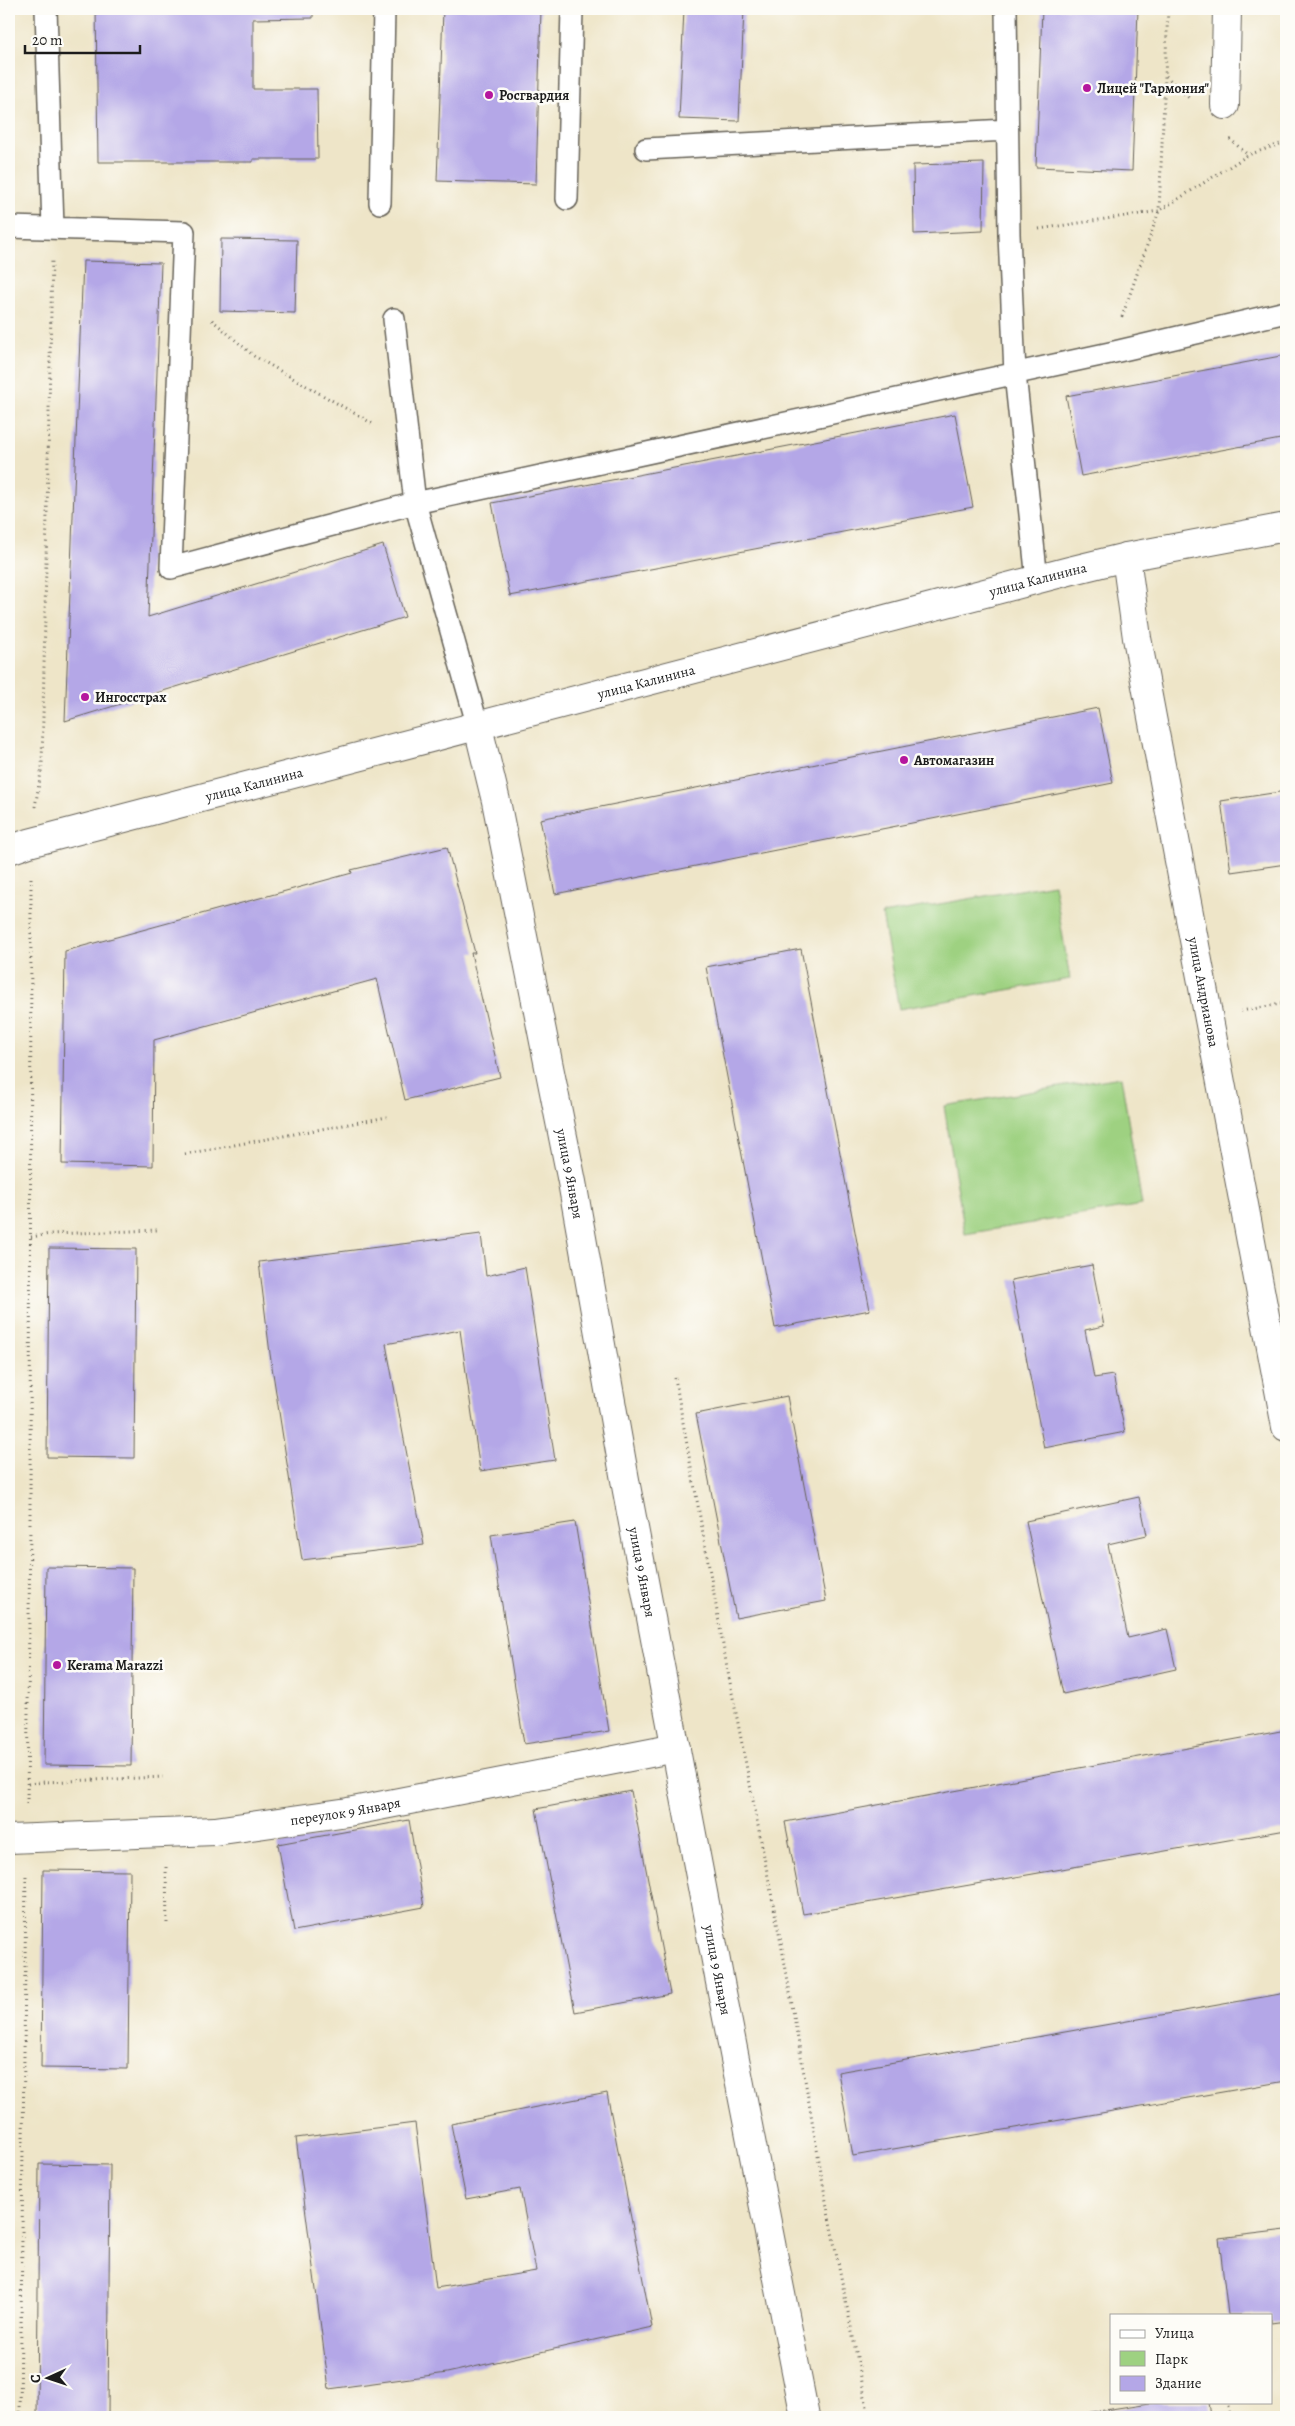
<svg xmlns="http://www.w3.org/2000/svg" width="1295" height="2426" viewBox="0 0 1295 2426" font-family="Alegreya,serif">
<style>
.green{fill:#9ed181;stroke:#5d764e}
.building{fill:#b4a7e7}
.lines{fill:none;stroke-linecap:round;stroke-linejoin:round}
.lane-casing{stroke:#666258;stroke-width:24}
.street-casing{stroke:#666258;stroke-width:30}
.secondary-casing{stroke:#666258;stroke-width:30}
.path{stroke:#666258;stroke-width:3;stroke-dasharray:1 4;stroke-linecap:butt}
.lane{stroke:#fff;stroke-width:21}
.street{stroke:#fff;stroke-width:28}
.secondary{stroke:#fff;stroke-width:28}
.poi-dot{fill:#b5179e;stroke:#fdfcf7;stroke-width:2}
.labels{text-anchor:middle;stroke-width:5;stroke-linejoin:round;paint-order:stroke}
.poi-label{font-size:14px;font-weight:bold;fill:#1c1c1c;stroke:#fdfcf7;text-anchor:start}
.street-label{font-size:14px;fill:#1c1c1c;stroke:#fdfcf7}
</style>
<rect width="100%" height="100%" fill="#fdfcf7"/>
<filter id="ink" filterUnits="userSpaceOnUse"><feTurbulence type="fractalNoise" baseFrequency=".02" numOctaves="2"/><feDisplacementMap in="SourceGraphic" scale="10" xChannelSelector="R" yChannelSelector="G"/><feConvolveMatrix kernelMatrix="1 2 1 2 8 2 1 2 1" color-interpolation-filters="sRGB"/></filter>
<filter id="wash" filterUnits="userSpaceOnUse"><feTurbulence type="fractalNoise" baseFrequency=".0096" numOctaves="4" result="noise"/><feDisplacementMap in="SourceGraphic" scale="20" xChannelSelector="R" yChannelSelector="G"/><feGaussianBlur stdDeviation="1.12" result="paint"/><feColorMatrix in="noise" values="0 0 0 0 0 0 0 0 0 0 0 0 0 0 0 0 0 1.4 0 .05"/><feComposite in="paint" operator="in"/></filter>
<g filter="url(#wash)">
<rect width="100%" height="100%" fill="#eee5c8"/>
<path class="green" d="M 1054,884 L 1070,979 L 899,1009 L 882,914 Z
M 1121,1077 L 1142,1205 L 965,1234 L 944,1106 Z"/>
<g id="blocks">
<path class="building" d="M 96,9 L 313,9 L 313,18 L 253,19 L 253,89 L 317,89 L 318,159 L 253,159 L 253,162 L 98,162 Z
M 443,9 L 541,9 L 536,184 L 437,181 Z
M 684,9 L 744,9 L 739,121 L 679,119 Z
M 1042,9 L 1138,9 L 1132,171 L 1036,167 Z
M 984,163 L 983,231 L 914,234 L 913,165 Z
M 221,239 L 297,240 L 295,313 L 220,311 Z
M 83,261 L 161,263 L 148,617 L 383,545 L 405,617 L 65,721 Z
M 1286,355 L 1286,438 L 1081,476 L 1066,396 Z
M 955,414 L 973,507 L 510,596 L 492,503 Z
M 1098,708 L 1113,783 L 555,894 L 540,819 Z
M 1286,791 L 1286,864 L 1231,872 L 1221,801 Z
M 447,847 L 475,953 L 471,953 L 500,1077 L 405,1100 L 377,979 L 154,1040 L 153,1166 L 62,1164 L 65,951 L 352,873 L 351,870 Z
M 801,949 L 870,1310 L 775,1328 L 706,967 Z
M 481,1234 L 486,1276 L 525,1267 L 555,1460 L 480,1471 L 460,1330 L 386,1344 L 424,1545 L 302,1560 L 270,1354 L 259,1262 Z
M 49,1248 L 136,1249 L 134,1458 L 47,1457 Z
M 1092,1265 L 1104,1326 L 1085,1330 L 1094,1378 L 1113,1375 L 1125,1432 L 1044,1448 L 1011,1280 Z
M 787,1396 L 826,1601 L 736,1618 L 696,1414 Z
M 1139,1497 L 1147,1535 L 1108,1544 L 1128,1638 L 1167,1629 L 1176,1669 L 1063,1694 L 1026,1521 Z
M 575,1522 L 609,1731 L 524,1744 L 491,1535 Z
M 46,1567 L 133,1568 L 131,1766 L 44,1765 Z
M 1286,1730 L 1286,1830 L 803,1914 L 785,1822 Z
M 631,1791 L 670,1994 L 575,2012 L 536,1809 Z
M 409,1820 L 424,1907 L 294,1931 L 278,1844 Z
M 43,1870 L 130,1871 L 128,2069 L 41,2068 Z
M 1286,1993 L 1286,2081 L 853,2156 L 838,2072 Z
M 607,2093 L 652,2327 L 447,2373 L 329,2389 L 296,2138 L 415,2123 L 436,2288 L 536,2271 L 520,2189 L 466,2199 L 451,2124 Z
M 39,2164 L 110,2165 L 108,2417 L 37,2417 Z
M 1286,2230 L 1286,2321 L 1271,2323 L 1271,2315 L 1228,2315 L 1219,2238 Z
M 1156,2402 L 1208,2402 L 1210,2417 L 1060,2417 Z"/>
</g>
</g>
<g filter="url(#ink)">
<use href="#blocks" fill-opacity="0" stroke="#666258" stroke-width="1"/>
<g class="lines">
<g class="lane-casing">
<path id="lane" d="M 46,9 L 53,228
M 1006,9 L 1009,234 L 1015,374 L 1037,580
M 646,149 L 1007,130
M 567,199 L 572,9
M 380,203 L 384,9
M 9,227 L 184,232 L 171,568 L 415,503 L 478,727
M 394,319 L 415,503 L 1110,353 L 1286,312"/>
</g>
<g class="street-casing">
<g id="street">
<path d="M 1225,105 L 1227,9"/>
<path id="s1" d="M 1126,557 L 1137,638 L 1286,1427"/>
<path id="s2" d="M 478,727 L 496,801 L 572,1182 L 627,1491 L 719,1977 L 805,2417"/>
<path id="s3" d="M 9,1839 L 215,1831 L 348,1812 L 676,1748"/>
</g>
</g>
<g class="secondary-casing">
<g id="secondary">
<path id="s4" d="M 9,850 L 29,843 L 1069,571 L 1126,557 L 1286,527"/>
</g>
</g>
<path class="path" d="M 1166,76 L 1190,99
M 1230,139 L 1248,155
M 1039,229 L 1159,211 L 1168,9
M 1122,317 L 1159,211 L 1248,155 L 1286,142
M 212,320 L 254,356 L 375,425
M 35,807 L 42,767 L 52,259
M 1241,1011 L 1286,1003
M 185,1154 L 387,1117
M 31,1237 L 50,1234 L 158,1230
M 675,1378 L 727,1667 L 785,1964 L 827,2207 L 869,2417
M 28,1784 L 44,1782 L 163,1777
M 27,1804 L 30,1526 L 31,878
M 166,1867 L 167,1925
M 1227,2402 L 1230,2417
M 20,2417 L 26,1873"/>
<use href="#lane" class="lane"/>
<use href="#street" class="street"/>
<use href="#secondary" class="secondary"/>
</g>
</g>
<g class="poi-dot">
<circle cx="1087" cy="88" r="5"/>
<circle cx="489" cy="95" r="5"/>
<circle cx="85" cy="697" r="5"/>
<circle cx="904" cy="760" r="5"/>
<circle cx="57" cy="1665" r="5"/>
</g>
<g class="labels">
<g class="poi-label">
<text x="1097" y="93">Лицей "Гармония"</text>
<text x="499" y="100">Росгвардия</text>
<text x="95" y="702">Ингосстрах</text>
<text x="914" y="765">Автомагазин</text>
<text x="67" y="1670">Kerama Marazzi</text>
</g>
<g class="street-label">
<text dy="5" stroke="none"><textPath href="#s4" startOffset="1064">улица Калинина</textPath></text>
<text dy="5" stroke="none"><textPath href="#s4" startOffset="659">улица Калинина</textPath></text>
<text dy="5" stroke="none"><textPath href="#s4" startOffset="254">улица Калинина</textPath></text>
<text dy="5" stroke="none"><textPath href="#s1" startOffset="442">улица Андрианова</textPath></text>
<text dy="5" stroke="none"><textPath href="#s2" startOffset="456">улица 9 Января</textPath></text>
<text dy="5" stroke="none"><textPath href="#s2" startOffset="861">улица 9 Января</textPath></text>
<text dy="5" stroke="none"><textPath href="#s3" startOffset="338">переулок 9 Января</textPath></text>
<text dy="5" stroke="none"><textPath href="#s2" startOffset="1266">улица 9 Января</textPath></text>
</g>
</g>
<rect width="1295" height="2426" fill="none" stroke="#fdfcf7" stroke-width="30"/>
<rect x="1110" y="2314" width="162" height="90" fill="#fdfcf7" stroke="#a3a29f"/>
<rect x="1120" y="2330" width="25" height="8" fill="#ffffff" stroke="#a3a29f"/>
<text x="1155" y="2338" font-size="15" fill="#1c1c1c">Улица</text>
<rect x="1120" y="2351" width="25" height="15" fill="#9ed181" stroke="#a3a29f"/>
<text x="1155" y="2364" font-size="15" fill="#1c1c1c">Парк</text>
<rect x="1120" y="2376" width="25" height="15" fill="#b4a7e7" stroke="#a3a29f"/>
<text x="1155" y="2388" font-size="15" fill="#1c1c1c">Здание</text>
<g transform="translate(48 2378) rotate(267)" stroke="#fdfcf7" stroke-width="4" paint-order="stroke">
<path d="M0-4L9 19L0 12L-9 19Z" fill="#1c1c1c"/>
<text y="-8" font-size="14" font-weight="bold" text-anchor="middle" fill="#1c1c1c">С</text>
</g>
<path d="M25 45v8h115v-8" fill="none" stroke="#1c1c1c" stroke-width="2.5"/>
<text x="32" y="45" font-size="15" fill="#1c1c1c" stroke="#fdfcf7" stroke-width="4" paint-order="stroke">20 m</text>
</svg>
